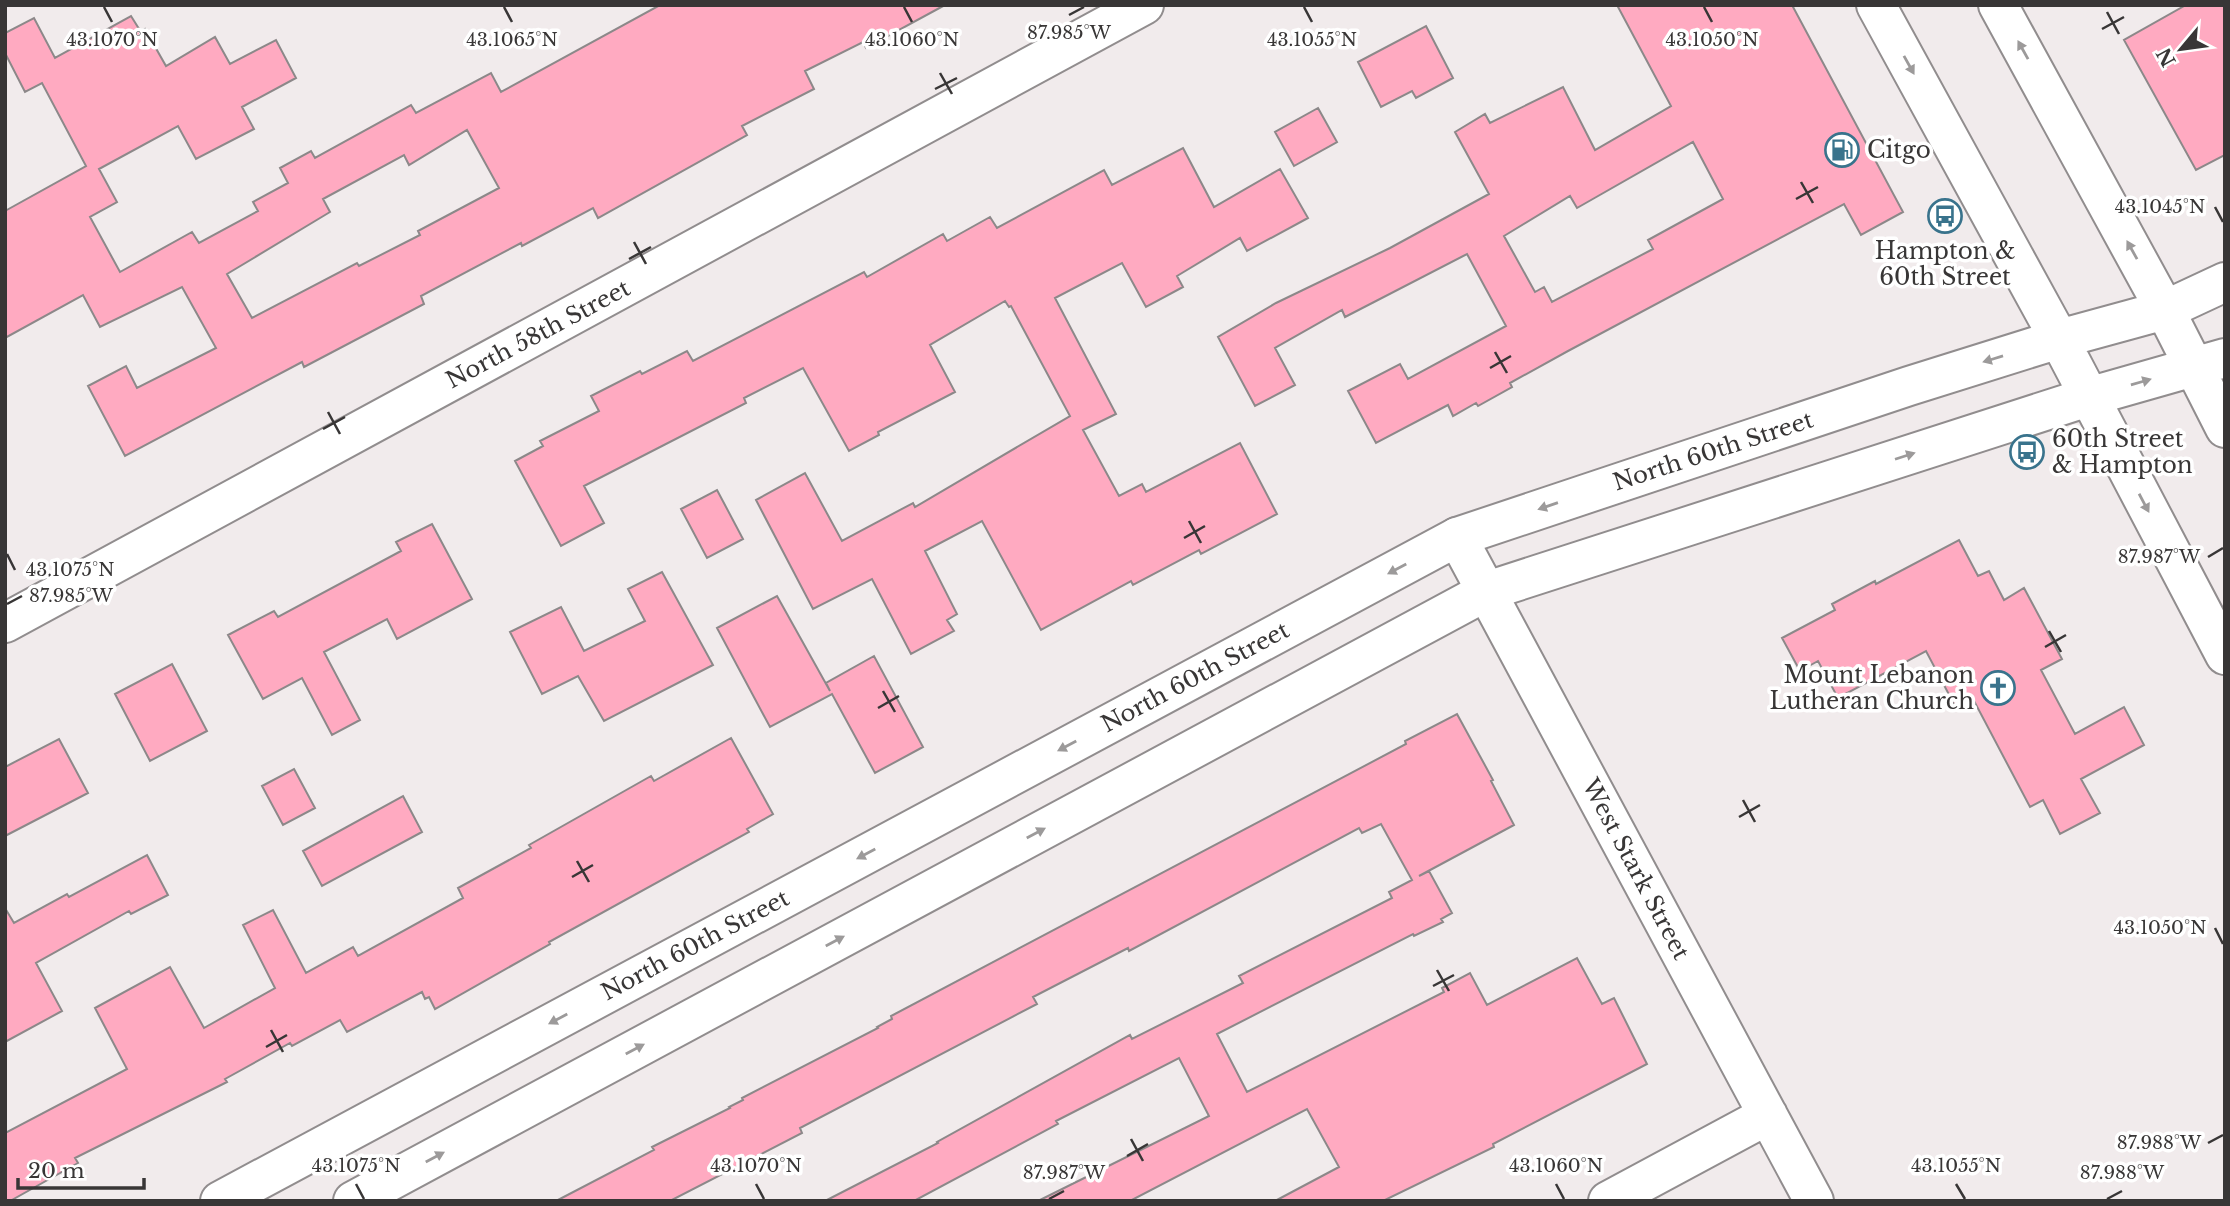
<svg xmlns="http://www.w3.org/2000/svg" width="2230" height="1206" viewBox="0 0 2230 1206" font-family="'Libre Baskerville',serif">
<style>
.building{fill:#ffaac1;stroke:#8c8889;stroke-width:2;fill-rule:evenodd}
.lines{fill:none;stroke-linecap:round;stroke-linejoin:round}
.street-casing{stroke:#918d8e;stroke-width:42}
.secondary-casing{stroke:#918d8e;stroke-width:42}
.street{stroke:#fff;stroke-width:38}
.secondary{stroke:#fff;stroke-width:38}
.oneway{fill:#9c9a9a}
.ticks{fill:none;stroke:#383636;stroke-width:2.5}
.labels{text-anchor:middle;stroke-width:7;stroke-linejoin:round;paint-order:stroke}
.poi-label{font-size:23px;fill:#383636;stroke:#fff;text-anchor:start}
.street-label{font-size:23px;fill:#383636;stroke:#fff}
.ticks-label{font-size:18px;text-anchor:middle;fill:#383636;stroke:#fff;stroke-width:7;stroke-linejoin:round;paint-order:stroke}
</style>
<rect width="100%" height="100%" fill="#f1ebec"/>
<path class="building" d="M 660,5 L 945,5 L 866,48 L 863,42 L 805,71 L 814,89 L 742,126 L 747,135 L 598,218 L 593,208 L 522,246 L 521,243 L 421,296 L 424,304 L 304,367 L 302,362 L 125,456 L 88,386 L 126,366 L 137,388 L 216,348 L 182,287 L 100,327 L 83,295 L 5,338 L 5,211 L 86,166 L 42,83 L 25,92 L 5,53 L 5,33 L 34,18 L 55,58 L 131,16 L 141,32 L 145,29 L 166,66 L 215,37 L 230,64 L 276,40 L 296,78 L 242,107 L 254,129 L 196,159 L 178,126 L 99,169 L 117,202 L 90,217 L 120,272 L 192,232 L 199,243 L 258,211 L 253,202 L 288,183 L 280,168 L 311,151 L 315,158 L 411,105 L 416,113 L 491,73 L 501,92 ZM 467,130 L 499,188 L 418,231 L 420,235 L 359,266 L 357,263 L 252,318 L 227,274 L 330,212 L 323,199 L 404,155 L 409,165 Z
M 1617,5 L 1792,5 L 1903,212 L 1861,235 L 1844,204 L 1568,351 L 1510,383 L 1512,387 L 1478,406 L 1476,403 L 1453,416 L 1448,405 L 1376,443 L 1348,391 L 1400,364 L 1408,379 L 1506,326 L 1467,254 L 1345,317 L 1342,310 L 1275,348 L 1295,385 L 1255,406 L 1218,337 L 1276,303 L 1390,248 L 1489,194 L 1455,132 L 1485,114 L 1490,123 L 1563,87 L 1595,150 L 1671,106 ZM 1693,142 L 1723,199 L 1648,240 L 1653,249 L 1552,302 L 1544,287 L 1535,292 L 1504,236 L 1570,196 L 1577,208 Z
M 2186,5 L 2225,5 L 2225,155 L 2196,170 L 2124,40 Z
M 1426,26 L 1453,78 L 1416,98 L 1412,91 L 1381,107 L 1358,62 Z
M 1318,108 L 1337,142 L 1294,166 L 1275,132 Z
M 1183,148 L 1214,207 L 1280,169 L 1308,218 L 1247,251 L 1240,238 L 1177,276 L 1183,287 L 1146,307 L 1122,263 L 1055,298 L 1116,414 L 1083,430 L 1119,496 L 1142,484 L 1146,492 L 1240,443 L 1277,514 L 1201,554 L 1199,550 L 1133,585 L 1131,581 L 1041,630 L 982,521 L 925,551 L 957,614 L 947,620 L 954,631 L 911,654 L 872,579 L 813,609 L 756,500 L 805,473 L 842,541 L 913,503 L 915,507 L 1070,416 L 1011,306 L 1009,307 L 1005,301 L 930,345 L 955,392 L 878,432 L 879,435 L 849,451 L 803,368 L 744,398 L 746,403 L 584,486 L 604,523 L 561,546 L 515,461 L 543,446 L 540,441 L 599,411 L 591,396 L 640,371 L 642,374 L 687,351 L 693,361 L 864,272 L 867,277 L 943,234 L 947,241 L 990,217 L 997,228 L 1104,170 L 1112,185 Z
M 717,490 L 743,539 L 707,558 L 681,509 Z
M 432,524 L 472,599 L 397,639 L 387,619 L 324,652 L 360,720 L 332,735 L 302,678 L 263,699 L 228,635 L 274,611 L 278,617 L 401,551 L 396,542 Z
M 1959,540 L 1978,576 L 1989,571 L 2004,600 L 2024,588 L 2062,659 L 2041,670 L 2075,734 L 2124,707 L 2144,745 L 2081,779 L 2100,813 L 2060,834 L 2043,800 L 2030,807 L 1972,697 L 1955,706 L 1926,651 L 1838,698 L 1818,661 L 1800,671 L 1782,638 L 1835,610 L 1832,604 L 1875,581 L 1876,584 Z
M 662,572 L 713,665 L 604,721 L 578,676 L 542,694 L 510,632 L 561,607 L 584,651 L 645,621 L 628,589 Z
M 777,596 L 830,691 L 826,683 L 874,656 L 923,747 L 875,773 L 832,694 L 770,727 L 717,628 Z
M 172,664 L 207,731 L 150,761 L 115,694 Z
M 1457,714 L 1493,780 L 1491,781 L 1514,825 L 1419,876 L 1429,871 L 1452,913 L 1441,919 L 1443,922 L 1414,936 L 1413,934 L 1217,1034 L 1247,1092 L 1444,992 L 1442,988 L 1470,973 L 1487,1005 L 1577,958 L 1602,1004 L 1614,998 L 1647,1064 L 1493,1144 L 1494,1147 L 1383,1201 L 1275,1201 L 1339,1167 L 1307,1109 L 1130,1201 L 1038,1201 L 1209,1116 L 1179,1058 L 1056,1121 L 1058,1124 L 914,1201 L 825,1201 L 938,1143 L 937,1142 L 1130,1035 L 1132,1039 L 1243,983 L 1239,976 L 1392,898 L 1389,892 L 1412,880 L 1381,824 L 1362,833 L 1359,828 L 1129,951 L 1128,948 L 1033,997 L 1037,1004 L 800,1128 L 802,1133 L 670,1201 L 556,1201 L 654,1150 L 652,1147 L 730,1108 L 729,1107 L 743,1100 L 742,1098 L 878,1028 L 877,1027 L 892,1019 L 891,1016 L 1406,744 L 1405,741 Z
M 731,738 L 773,814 L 747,829 L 749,832 L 549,942 L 550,944 L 435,1009 L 429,997 L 425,999 L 422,992 L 347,1032 L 340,1020 L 292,1046 L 290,1043 L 225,1079 L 227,1082 L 75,1158 L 78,1163 L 10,1201 L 5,1201 L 5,1133 L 127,1069 L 95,1008 L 170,967 L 204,1028 L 275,988 L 243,925 L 273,910 L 306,973 L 353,947 L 358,956 L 463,898 L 458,888 L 531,848 L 529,845 L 651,776 L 654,781 Z
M 59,739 L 88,793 L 5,836 L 5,767 Z
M 294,769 L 315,808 L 283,825 L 262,786 Z
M 403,796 L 422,832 L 322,886 L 303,851 Z
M 147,855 L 168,895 L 131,914 L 129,911 L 36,963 L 62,1011 L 5,1042 L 5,908 L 14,923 L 67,894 L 69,897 Z"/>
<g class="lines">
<g class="street-casing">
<path id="street" d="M 1457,537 L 1814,1201
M 5,623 L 1144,5
M 1608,1201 L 1768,1115"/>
</g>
<g class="secondary-casing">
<path id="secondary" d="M 1876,5 L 2059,339 L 2225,655
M 1998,5 L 2165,310 L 2225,428
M 220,1201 L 1457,537 L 1909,386 L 2059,339 L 2165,310 L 2225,282
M 353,1201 L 1487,591 L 2088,397 L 2225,358"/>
</g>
<use href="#street" class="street"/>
<use href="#secondary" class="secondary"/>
</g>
<defs><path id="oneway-solid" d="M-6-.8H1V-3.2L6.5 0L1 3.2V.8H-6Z" transform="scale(1.75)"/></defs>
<g class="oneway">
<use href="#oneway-solid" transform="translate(2023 50) rotate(-119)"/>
<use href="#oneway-solid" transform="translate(1909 65) rotate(61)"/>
<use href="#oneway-solid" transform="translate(2132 250) rotate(-119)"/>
<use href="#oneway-solid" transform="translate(1993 359) rotate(163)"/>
<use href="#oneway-solid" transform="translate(2141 382) rotate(-16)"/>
<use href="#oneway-solid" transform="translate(1905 456) rotate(-18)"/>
<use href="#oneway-solid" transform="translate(2144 503) rotate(62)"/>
<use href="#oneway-solid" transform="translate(1548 506) rotate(161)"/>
<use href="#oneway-solid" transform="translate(1397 569) rotate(152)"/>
<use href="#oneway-solid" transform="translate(1067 746) rotate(152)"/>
<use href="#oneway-solid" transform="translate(1036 833) rotate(-28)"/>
<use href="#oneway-solid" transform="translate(866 854) rotate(152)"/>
<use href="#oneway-solid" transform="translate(835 941) rotate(-28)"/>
<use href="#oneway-solid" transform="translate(558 1019) rotate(152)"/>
<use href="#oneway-solid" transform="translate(635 1049) rotate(-28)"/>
<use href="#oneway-solid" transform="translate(435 1157) rotate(-28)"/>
</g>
<path class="ticks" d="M 104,7 L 112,22M 504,7 L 512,22M 904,7 L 912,22M 1304,7 L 1312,22M 1704,7 L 1712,22M 2107,12 L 2119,34M 1069,15 L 1084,7M 2102,29 L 2124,17M 940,73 L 952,94M 935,89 L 957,78M 1801,182 L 1813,203M 1796,199 L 1818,187M 2215,207 L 2223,222M 634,242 L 646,264M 629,259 L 651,247M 1495,352 L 1507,373M 1490,368 L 1511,356M 328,412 L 340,434M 323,429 L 345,417M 1189,521 L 1201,543M 1184,538 L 1205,526M 7,554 L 15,570M 2208,557 L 2223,548M 7,604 L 22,596M 2049,631 L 2061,652M 2045,647 L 2066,635M 883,691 L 895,712M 878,708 L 899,696M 1743,800 L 1755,822M 1739,817 L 1760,805M 577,861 L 589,882M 572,877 L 593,865M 2215,928 L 2223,944M 1437,970 L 1449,991M 1433,986 L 1454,975M 271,1030 L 283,1052M 266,1047 L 287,1035M 1131,1139 L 1143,1161M 2208,1143 L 2223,1135M 1127,1156 L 1148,1144M 356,1184 L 364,1199M 756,1184 L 764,1199M 1556,1184 L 1564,1199M 1956,1184 L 1965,1199M 1049,1199 L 1064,1191M 2107,1199 L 2122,1191"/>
<defs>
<g id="fuel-ring" transform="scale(1.75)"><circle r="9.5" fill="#fff" stroke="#39738c" stroke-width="1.5"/><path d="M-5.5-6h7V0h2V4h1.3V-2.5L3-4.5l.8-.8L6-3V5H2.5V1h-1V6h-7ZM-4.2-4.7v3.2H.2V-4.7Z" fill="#39738c"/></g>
<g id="bus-ring" transform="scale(1.75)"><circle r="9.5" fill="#fff" stroke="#39738c" stroke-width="1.5"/><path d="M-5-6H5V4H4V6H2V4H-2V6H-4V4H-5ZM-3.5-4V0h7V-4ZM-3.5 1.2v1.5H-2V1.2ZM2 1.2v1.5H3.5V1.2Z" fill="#39738c"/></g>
<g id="church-ring" transform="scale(1.75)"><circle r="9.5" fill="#fff" stroke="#39738c" stroke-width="1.5"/><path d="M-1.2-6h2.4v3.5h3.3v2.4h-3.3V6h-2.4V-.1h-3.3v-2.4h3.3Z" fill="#39738c"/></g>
</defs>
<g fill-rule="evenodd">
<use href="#fuel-ring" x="1842" y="150"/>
<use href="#bus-ring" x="1945" y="216"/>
<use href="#bus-ring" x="2027" y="452"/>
<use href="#church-ring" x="1998" y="688"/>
</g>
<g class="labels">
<g class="poi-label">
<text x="1867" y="158">Citgo</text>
<text x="1945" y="259" text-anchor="middle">Hampton &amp;<tspan x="1945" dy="26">60th Street</tspan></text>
<text x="2052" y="447">60th Street<tspan x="2052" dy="26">&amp; Hampton</tspan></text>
<text x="1974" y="683" text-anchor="end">Mount Lebanon<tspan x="1974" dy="26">Lutheran Church</tspan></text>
</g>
<g class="street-label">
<text transform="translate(538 334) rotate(-28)" y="8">North 58th Street</text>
<text transform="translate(1713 451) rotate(-18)" y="8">North 60th Street</text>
<text transform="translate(1195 677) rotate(-28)" y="8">North 60th Street</text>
<text transform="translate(1636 869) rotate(62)" y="8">West Stark Street</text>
<text transform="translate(695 945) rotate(-28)" y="8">North 60th Street</text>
</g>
</g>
<g class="ticks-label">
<text x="1069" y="39">87.985°W</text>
<text x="112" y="46">43.1070°N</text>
<text x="512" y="46">43.1065°N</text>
<text x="912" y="46">43.1060°N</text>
<text x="1312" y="46">43.1055°N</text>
<text x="1712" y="46">43.1050°N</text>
<text x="2160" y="213">43.1045°N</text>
<text x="2159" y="563">87.987°W</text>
<text x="70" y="576">43.1075°N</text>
<text x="71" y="602">87.985°W</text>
<text x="2160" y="934">43.1050°N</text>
<text x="2159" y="1149">87.988°W</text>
<text x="356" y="1172">43.1075°N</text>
<text x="756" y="1172">43.1070°N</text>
<text x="1556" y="1172">43.1060°N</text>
<text x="1956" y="1172">43.1055°N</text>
<text x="1064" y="1179">87.987°W</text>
<text x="2122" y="1179">87.988°W</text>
</g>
<rect width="2230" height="1206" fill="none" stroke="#383636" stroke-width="14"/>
<g transform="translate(2181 49) rotate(241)" stroke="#ffffff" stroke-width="5" paint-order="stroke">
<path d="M0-5L12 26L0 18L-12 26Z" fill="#383636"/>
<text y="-10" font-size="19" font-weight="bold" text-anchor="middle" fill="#383636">N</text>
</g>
<path d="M18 1178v10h126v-10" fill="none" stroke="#383636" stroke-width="3.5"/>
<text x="28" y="1178" font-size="21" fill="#383636" stroke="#ffffff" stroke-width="5" paint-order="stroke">20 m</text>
</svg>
